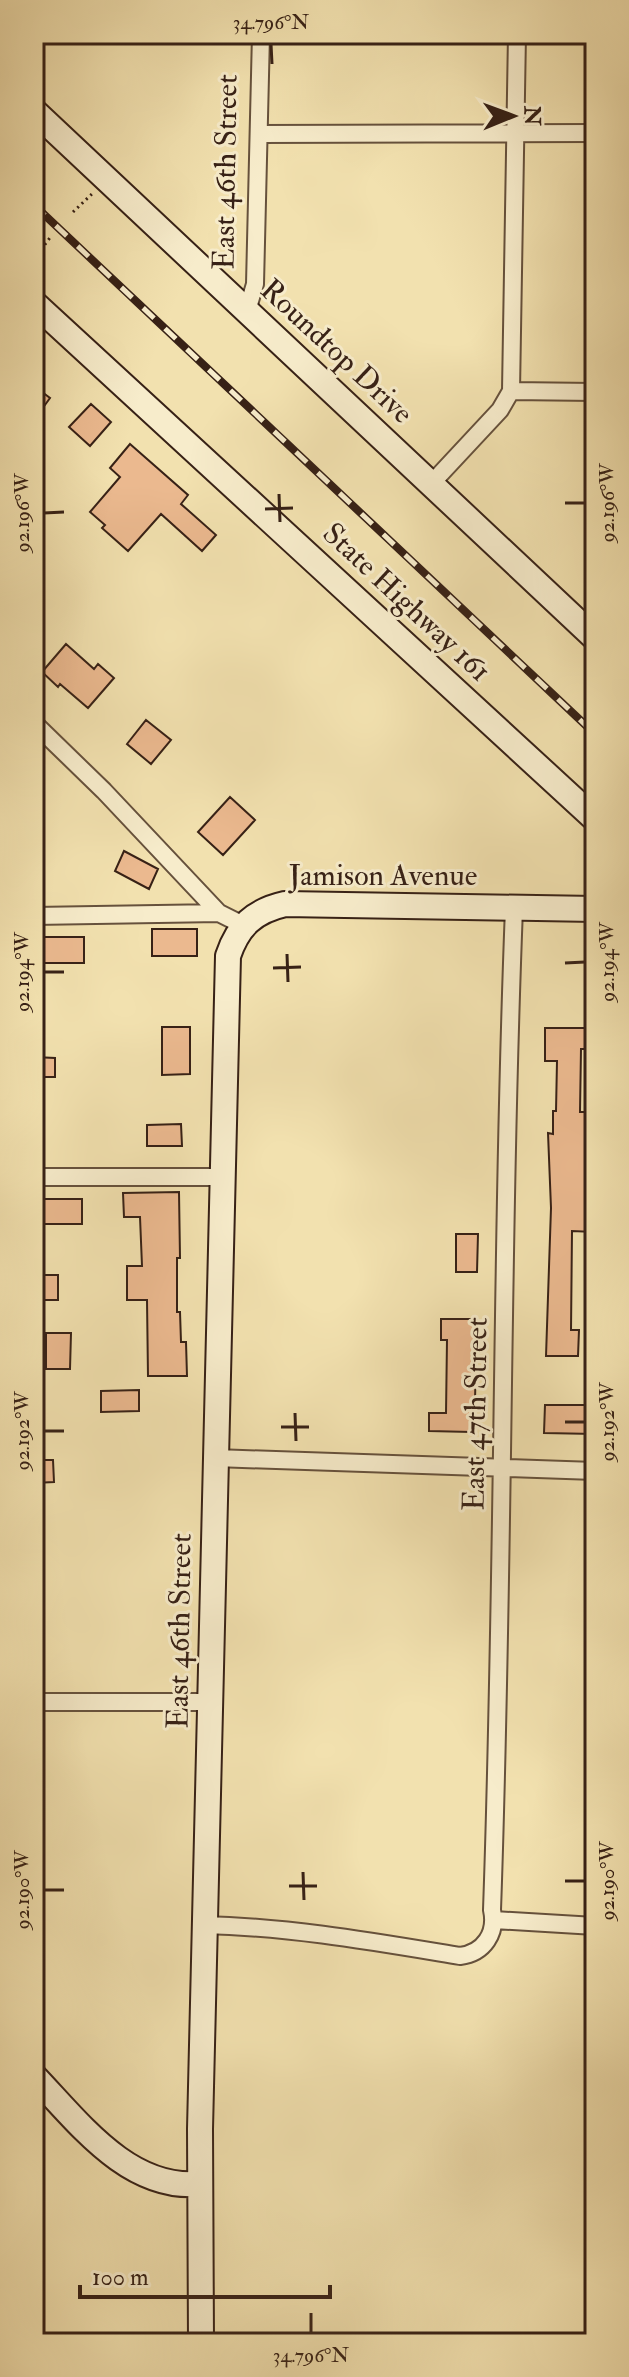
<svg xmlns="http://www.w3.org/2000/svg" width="629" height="2377" viewBox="0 0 629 2377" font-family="'IM FELL Double Pica',serif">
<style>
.building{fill:#ebb98f;stroke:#372116;stroke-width:2}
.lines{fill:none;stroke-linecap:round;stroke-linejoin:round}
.street-casing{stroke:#66513c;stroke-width:20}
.secondary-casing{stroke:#372116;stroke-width:28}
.path{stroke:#372116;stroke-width:3;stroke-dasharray:2 4;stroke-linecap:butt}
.street{stroke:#f7eccb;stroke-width:16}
.secondary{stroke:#f7eccb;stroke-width:24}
.rail-casing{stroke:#372116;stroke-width:8}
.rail{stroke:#f7eccb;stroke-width:5;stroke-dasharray:15;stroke-linecap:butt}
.ticks{fill:none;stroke:#372116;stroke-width:3}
.labels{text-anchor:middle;stroke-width:6;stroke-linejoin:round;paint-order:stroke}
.street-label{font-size:30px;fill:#372116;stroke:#f7eccb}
.neatline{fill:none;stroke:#372116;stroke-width:3}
.ticks-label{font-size:20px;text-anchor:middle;fill:#372116}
</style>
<rect width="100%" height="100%" fill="#f2e1af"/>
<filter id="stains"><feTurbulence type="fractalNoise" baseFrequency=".0025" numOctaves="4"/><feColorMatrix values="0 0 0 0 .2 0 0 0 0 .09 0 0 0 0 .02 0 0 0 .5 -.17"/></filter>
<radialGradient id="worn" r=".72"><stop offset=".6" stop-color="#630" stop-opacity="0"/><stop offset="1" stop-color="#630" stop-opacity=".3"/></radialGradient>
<path class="building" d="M 34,386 L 50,398 L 34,420 Z
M 91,404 L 111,422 L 90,446 L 69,427 Z
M 130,444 L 188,495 L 181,504 L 216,535 L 202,551 L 161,514 L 128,551 L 102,528 L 105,525 L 90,512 L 120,477 L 110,468 Z
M 66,644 L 94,669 L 98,664 L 114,678 L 88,708 L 60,684 L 58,687 L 42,672 Z
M 146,720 L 171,740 L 151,764 L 127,744 Z
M 230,797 L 255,820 L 223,855 L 198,832 Z
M 124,851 L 158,869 L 149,889 L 115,871 Z
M 152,929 L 197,929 L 197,956 L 152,956 Z
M 34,937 L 84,937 L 84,963 L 34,963 Z
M 162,1027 L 190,1027 L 190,1074 L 162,1075 Z
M 545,1028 L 595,1028 L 595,1049 L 581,1049 L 580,1112 L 590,1112 L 589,1164 L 595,1164 L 595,1186 L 587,1186 L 587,1216 L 594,1216 L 594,1232 L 572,1231 L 571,1330 L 579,1330 L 578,1356 L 546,1356 L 551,1208 L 548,1133 L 553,1134 L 553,1111 L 556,1111 L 557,1061 L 545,1061 Z
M 34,1057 L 55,1058 L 55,1077 L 34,1077 Z
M 181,1124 L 182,1146 L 147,1146 L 147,1125 Z
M 179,1192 L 180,1258 L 177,1258 L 177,1312 L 180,1312 L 181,1342 L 186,1342 L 187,1376 L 148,1376 L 147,1300 L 127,1300 L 127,1266 L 142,1266 L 140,1217 L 124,1217 L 123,1193 Z
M 41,1199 L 82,1199 L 82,1224 L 41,1224 Z
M 456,1234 L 478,1234 L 477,1272 L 456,1272 Z
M 34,1275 L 58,1275 L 58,1300 L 34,1300 Z
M 441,1319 L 477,1319 L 475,1400 L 472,1400 L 471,1432 L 429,1431 L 429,1413 L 446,1413 L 447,1340 L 441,1340 Z
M 46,1333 L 71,1333 L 70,1369 L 46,1369 Z
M 139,1390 L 139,1411 L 101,1412 L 101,1391 Z
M 545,1405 L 595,1405 L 595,1434 L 544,1433 Z
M 34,1460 L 53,1460 L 54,1482 L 34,1483 Z"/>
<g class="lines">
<g class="street-casing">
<path id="street" d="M 259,134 L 595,133
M 247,311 L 255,284 L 261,34
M 511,391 L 595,392
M 431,484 L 500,410 L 511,391 L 517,34
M 34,723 L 104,791 L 219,913
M 34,916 L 219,913 L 243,925
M 34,1177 L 221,1177
M 215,1458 L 595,1471
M 34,1702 L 210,1702
M 494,1920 L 595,1926
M 204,1925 C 291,1927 375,1942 460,1956 C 484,1953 497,1933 492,1910 C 504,1576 501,1242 514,908"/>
</g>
<g class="secondary-casing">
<path id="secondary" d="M 34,111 L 595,638
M 34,303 L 595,819
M 34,2076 C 79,2123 128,2190 199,2184
M 201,2343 L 200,2129 L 228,956 C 238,926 254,911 285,904 L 595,909"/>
</g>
<path class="path" d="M 73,212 L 94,192
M 34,259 L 52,235"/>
<use href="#street" class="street"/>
<use href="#secondary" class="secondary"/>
<g class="rail-casing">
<path id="rail" d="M 34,205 L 595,734"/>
</g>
<use href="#rail" class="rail"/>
</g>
<path class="ticks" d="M 271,44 L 272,64M 279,494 L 280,522M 565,503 L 585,503M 265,509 L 293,508M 44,513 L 64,512M 287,954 L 288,982M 565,963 L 585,962M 273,968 L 301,967M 44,972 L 64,972M 295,1413 L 296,1441M 565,1422 L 585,1422M 281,1427 L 309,1427M 44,1431 L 64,1431M 303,1872 L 304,1900M 565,1881 L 585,1881M 289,1886 L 317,1886M 44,1890 L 64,1890M 311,2313 L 311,2333"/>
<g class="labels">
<g class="street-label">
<text transform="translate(225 172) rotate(-89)" y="10">East 46th Street</text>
<text transform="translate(337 351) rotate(43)" y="10">Roundtop Drive</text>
<text transform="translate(407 602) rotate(43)" y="10">State Highway 161</text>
<text x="383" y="885">Jamison Avenue</text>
<text transform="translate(475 1414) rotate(-89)" y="10">East 47th Street</text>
<text transform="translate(179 1631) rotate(-89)" y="10">East 46th Street</text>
</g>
</g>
<rect width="629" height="2377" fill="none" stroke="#f2e1af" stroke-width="88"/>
<g transform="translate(513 116) rotate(89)" stroke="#f7eccb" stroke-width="6" paint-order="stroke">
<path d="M0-6L14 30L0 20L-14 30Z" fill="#372116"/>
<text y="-12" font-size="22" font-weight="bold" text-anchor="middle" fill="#372116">N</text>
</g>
<path d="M80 2285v12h250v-12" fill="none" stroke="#372116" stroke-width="4"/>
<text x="92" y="2285" font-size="24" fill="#372116" stroke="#f7eccb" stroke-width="6" paint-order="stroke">100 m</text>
<rect x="44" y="44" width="541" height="2289" class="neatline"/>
<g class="ticks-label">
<text x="271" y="29">34.796°N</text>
<text transform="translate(607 503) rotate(-90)" y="7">92.196°W</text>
<text transform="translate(22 513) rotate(-90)" y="7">92.196°W</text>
<text transform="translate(607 962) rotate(-90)" y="7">92.194°W</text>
<text transform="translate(22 972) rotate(-90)" y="7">92.194°W</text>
<text transform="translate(607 1422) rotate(-90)" y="7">92.192°W</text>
<text transform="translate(22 1431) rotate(-90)" y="7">92.192°W</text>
<text transform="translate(607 1881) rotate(-90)" y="7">92.190°W</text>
<text transform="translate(22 1890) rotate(-90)" y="7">92.190°W</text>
<text x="311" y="2362">34.796°N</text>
</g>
<rect width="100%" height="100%" filter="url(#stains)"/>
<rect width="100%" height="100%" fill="url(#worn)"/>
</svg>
